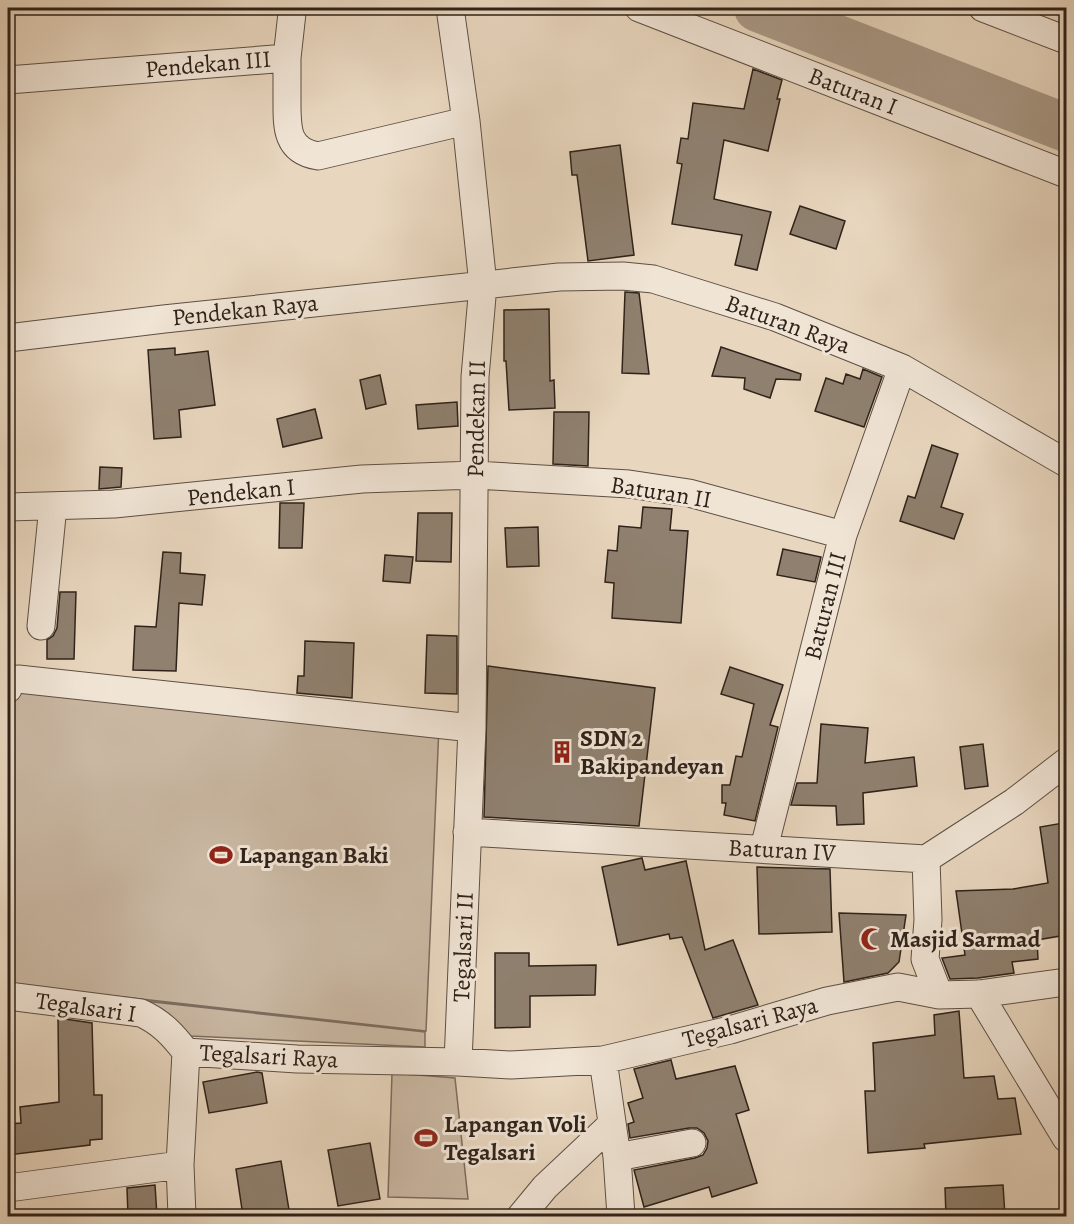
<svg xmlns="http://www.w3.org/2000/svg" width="1074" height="1224" viewBox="0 0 1074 1224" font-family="Alegreya,serif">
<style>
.green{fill:#c9b7a2;stroke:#7c6c5e;stroke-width:1.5}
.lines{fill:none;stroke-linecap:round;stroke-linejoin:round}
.river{stroke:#a99986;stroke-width:48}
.building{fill:#8f806f;stroke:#2f221a;stroke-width:1.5}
.minor-casing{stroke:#5d4f43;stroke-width:29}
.minor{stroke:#f0e4d5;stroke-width:27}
.labels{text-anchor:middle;stroke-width:6;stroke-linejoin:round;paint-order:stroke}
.street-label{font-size:24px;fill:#2f221a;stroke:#f0e4d5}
.poi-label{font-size:24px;font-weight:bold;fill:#2f221a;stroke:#f0e4d5;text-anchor:start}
</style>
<rect width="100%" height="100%" fill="#e8d6be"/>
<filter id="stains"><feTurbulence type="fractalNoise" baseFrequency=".00333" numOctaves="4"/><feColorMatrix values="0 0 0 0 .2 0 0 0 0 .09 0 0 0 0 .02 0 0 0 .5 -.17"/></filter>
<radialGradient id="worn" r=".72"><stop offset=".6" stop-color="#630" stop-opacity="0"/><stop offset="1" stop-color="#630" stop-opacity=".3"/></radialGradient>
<path class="green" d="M 8,691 L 439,726 L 426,1031 L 8,984 Z
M 144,1001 L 425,1032 L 425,1047 L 190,1036 Z
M 392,1073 L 455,1078 L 468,1199 L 388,1197 Z"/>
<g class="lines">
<path class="river" d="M 758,8 L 1066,128"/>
</g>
<path class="building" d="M 753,69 L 782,80 L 777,99 L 780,99 L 768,151 L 724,140 L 714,199 L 771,212 L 757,270 L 735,265 L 742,235 L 672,224 L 682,164 L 677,163 L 681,138 L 688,139 L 693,103 L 744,109 Z
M 620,145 L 634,255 L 588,261 L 577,175 L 572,175 L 570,152 Z
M 800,206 L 845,221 L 836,249 L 790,234 Z
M 625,292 L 639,293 L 649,374 L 622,373 Z
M 549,309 L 550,381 L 554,380 L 555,408 L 509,410 L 506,361 L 504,361 L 504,310 Z
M 721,347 L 801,374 L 800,380 L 776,379 L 770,398 L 744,389 L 745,378 L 712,376 Z
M 175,348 L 175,355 L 208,351 L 215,405 L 179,410 L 181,437 L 154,439 L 148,350 Z
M 863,369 L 882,377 L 864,427 L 815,411 L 826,378 L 843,384 L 846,374 L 860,379 Z
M 380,375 L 386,404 L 366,409 L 360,380 Z
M 457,402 L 458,426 L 418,429 L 416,405 Z
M 315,409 L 322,438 L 283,447 L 277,419 Z
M 554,412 L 589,412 L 588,466 L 553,464 Z
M 932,445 L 958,454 L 941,507 L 963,514 L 954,539 L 900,521 L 908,496 L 915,498 Z
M 100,467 L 122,468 L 121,487 L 99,489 Z
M 280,503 L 304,503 L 302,548 L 279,548 Z
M 643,507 L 672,509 L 670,530 L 688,531 L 681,623 L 612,618 L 614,583 L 605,582 L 608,550 L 617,551 L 619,526 L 641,528 Z
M 418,513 L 452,513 L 451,562 L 416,561 Z
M 538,527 L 539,566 L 507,567 L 505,528 Z
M 783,549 L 821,557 L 815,582 L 777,575 Z
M 163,552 L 181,553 L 180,573 L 205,575 L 202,605 L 179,603 L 176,671 L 133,670 L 135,626 L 156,627 Z
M 385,555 L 413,557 L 410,583 L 383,581 Z
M 60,592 L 76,592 L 74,659 L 47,659 L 47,640 L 53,636 L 57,628 Z
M 427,635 L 457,636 L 457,694 L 425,693 Z
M 305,641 L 354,643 L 352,698 L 297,693 L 298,676 L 304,676 Z
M 488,666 L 655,688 L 639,826 L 484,817 Z
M 730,667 L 783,685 L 770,725 L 778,727 L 755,821 L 724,815 L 726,803 L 722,803 L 722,785 L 730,785 L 736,756 L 742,757 L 754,704 L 721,694 Z
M 821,724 L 868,728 L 865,763 L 914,757 L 917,786 L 863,793 L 864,824 L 837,825 L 836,806 L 791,805 L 797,783 L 817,783 Z
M 983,744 L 988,786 L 965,789 L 960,747 Z
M 1063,823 L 1066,845 L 1066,935 L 1037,940 L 1038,959 L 1012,962 L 1014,973 L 978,978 L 950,979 L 942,958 L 965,955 L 956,891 L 1013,889 L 1048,883 L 1040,827 Z
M 642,858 L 645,870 L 686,861 L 705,950 L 733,940 L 758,1005 L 713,1018 L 682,937 L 670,939 L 669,934 L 618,945 L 602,867 Z
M 757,867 L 830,869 L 832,932 L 759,934 Z
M 839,913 L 906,915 L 899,962 L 888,973 L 844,982 Z
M 495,953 L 529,953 L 529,966 L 596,965 L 595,995 L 530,996 L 530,1027 L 495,1028 Z
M 959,1011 L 964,1078 L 994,1076 L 998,1099 L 1015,1098 L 1021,1134 L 924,1144 L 925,1148 L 868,1153 L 865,1091 L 875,1091 L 873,1043 L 935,1035 L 934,1015 Z
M 58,1018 L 92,1023 L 94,1095 L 102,1095 L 102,1139 L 90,1140 L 90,1145 L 8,1155 L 8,1124 L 21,1123 L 20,1107 L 59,1102 Z
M 671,1060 L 676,1079 L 735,1066 L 749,1110 L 736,1114 L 757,1183 L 712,1197 L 709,1187 L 644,1207 L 634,1170 L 695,1158 L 703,1155 L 707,1148 L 708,1141 L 704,1133 L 697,1128 L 689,1128 L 630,1138 L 628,1124 L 634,1122 L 628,1103 L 643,1098 L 634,1069 Z
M 257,1072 L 262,1073 L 267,1103 L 209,1113 L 203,1082 Z
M 370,1143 L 380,1199 L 338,1206 L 328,1150 Z
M 281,1161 L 290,1216 L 243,1216 L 236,1169 Z
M 155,1185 L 157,1216 L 128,1216 L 127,1188 Z
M 1003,1185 L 1005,1216 L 946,1216 L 945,1188 Z"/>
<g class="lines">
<g class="minor-casing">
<path id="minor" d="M 450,8 L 466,121 L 483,285 L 475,377 L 472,728 L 458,1062
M 639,8 L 1066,174
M 983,8 L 1066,40
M 287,58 L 292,13
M 8,80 L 287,58 C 287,72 287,87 287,101 C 287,127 286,151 318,156 L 466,121
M 8,338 L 164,319 L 559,277 L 623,276 L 653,279 L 775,317 L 902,368 L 1066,463
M 8,507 L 114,504 L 362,479 L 475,475 L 629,484 L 689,493 L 843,535
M 41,626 L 53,506
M 8,689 C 9,682 11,680 18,679 L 472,728
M 467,832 L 926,859 L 1014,802 L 1066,762
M 764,848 L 843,535 L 902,368
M 926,859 L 928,920 L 925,959 L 939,995
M 979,994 L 1066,1138
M 8,996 L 141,1013 C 161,1022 173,1035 186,1052
M 603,1060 L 617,1157 L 621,1216
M 617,1157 L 692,1143
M 180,1165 L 182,1216
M 8,1188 L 180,1165 L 186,1052 L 297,1059 L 458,1062 L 511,1065 L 603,1060 L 730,1030 L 827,1001 L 898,987 L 939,995 L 979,994 L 1066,982
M 521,1216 L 545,1187 L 612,1124"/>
</g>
<use href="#minor" class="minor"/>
</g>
<defs>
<g id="building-bare" transform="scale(1.8)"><path d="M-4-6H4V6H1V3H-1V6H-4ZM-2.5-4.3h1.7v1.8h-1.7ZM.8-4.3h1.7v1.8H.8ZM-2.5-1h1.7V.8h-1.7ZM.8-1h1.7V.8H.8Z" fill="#8f2418" stroke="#f0e4d5" stroke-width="2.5" paint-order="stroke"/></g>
<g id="stadium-bare" transform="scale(1.8)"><path d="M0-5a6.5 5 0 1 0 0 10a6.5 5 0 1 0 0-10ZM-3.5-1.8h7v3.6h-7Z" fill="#8f2418" stroke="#f0e4d5" stroke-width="2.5" paint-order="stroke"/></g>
<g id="mosque-bare" transform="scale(1.8)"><path d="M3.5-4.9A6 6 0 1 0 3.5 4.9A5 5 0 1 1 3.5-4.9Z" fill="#8f2418" stroke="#f0e4d5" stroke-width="2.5" paint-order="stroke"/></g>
</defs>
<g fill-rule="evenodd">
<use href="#building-bare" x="562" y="752"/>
<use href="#stadium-bare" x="221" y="855"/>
<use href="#mosque-bare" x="872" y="939"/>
<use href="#stadium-bare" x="426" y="1138"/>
</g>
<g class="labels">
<g class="street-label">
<text transform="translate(208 64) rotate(-5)" y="8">Pendekan III</text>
<text transform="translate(853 91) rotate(21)" y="8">Baturan I</text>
<text transform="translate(245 310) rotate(-6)" y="8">Pendekan Raya</text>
<text transform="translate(788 324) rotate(20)" y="8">Baturan Raya</text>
<text transform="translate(476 419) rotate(-89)" y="8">Pendekan II</text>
<text transform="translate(241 492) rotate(-6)" y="8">Pendekan I</text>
<text transform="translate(661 492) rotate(9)" y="8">Baturan II</text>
<text transform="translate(825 606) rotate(-76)" y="8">Baturan III</text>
<text transform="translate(782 850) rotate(3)" y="8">Baturan IV</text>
<text transform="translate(463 947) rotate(-88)" y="8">Tegalsari II</text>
<text transform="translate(86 1007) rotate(8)" y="8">Tegalsari I</text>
<text transform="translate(750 1022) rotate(-15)" y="8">Tegalsari Raya</text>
<text transform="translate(269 1056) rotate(3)" y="8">Tegalsari Raya</text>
</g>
<g class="poi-label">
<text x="580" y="746">SDN 2<tspan x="580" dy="28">Bakipandeyan</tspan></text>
<text x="239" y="863">Lapangan Baki</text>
<text x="890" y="947">Masjid Sarmad</text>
<text x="444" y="1132">Lapangan Voli<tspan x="444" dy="28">Tegalsari</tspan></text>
</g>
</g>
<rect width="1074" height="1224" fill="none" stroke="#e8d6be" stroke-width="30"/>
<rect x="9" y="9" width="1056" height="1206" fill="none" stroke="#2f221a" stroke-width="3"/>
<rect x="15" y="15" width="1044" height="1194" fill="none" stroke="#2f221a" stroke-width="1.5"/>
<rect width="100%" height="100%" filter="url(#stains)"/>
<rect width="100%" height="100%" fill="url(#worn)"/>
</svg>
